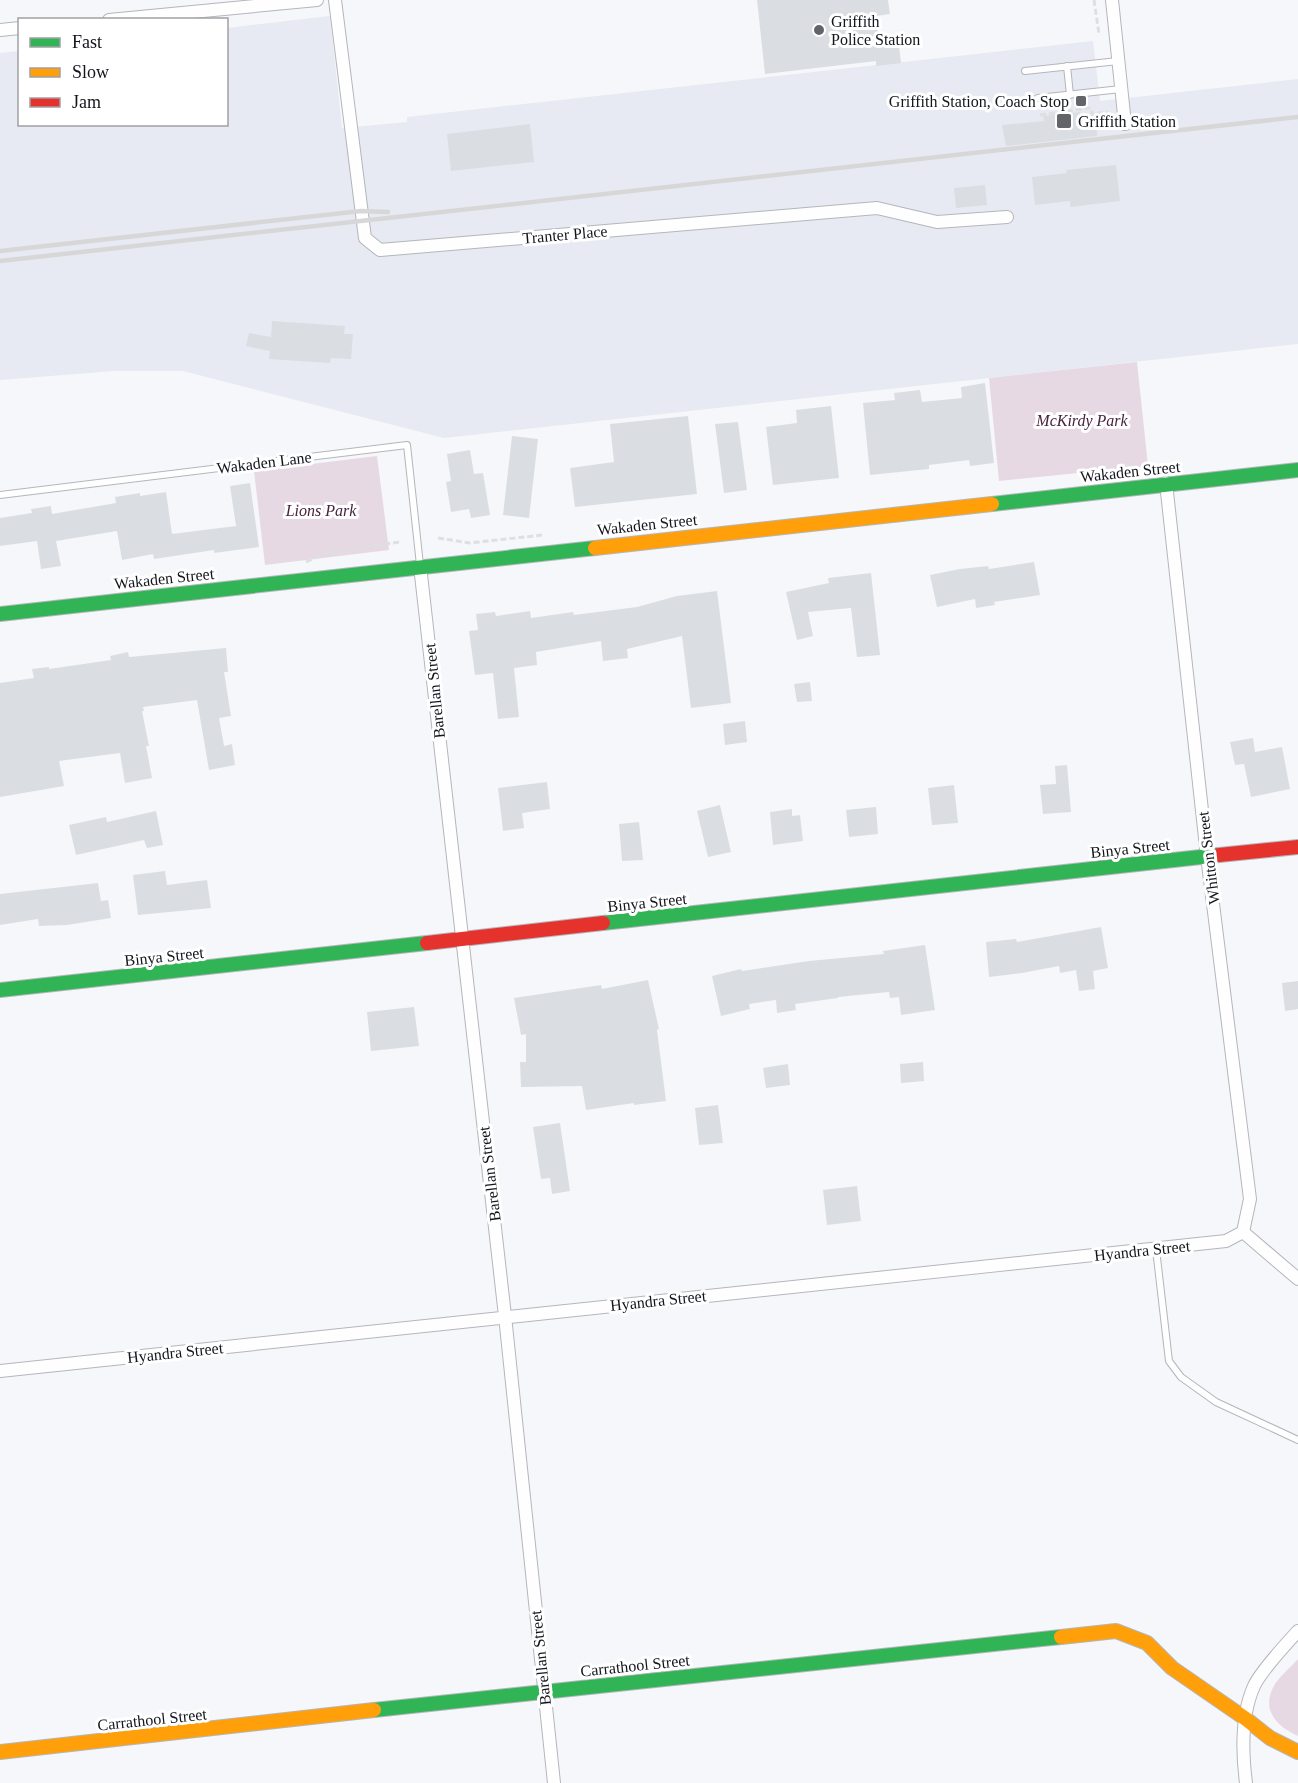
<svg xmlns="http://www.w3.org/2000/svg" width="1298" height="1783" viewBox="0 0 1298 1783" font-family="Georgia,serif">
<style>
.built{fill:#e7eaf2}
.green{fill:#e6d9e3}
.building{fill:#dadee3}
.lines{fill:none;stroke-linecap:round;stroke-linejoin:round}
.lane-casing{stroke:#b4b6bb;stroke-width:8}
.street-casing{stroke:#b4b6bb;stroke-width:14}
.fast-casing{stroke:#b4b6bb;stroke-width:16}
.slow-casing{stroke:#b4b6bb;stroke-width:16}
.jam-casing{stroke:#b4b6bb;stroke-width:16}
.path{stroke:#dedfe0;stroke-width:3;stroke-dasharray:6 3;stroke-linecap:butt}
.lane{stroke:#fefefe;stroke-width:6}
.street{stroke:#fefefe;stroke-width:12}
.fast{stroke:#30b455;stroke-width:14}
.slow{stroke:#ff9f0a;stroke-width:14}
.jam{stroke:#e5322d;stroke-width:14}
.rail{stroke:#d7d7d8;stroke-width:4.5}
.poi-dot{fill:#62646a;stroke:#fff;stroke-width:2}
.labels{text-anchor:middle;stroke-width:6;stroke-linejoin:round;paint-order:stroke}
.poi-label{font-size:16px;fill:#13151c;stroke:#fff;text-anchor:start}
.street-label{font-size:16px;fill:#13151c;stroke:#fff}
.park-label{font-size:16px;font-style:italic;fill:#48233f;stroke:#fff}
</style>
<rect width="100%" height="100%" fill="#f6f7fa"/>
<path class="built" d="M 330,16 L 342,128 L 407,122 L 407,117 L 1093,41 L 1100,101 L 1298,79 L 1298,344 L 444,438 L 183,371 L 114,371 L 0,380 L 0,53 L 19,51 L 20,124 L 226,124 L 227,28 Z"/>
<path class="green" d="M 1137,362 L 1148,466 L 999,481 L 989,378 Z
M 377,456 L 389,550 L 265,565 L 254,471 Z
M 1298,1659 L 1298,1736 C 1276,1726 1260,1709 1275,1684 C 1281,1675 1291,1667 1298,1659 Z"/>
<path class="building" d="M 757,0 L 888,0 L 890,14 L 876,16 L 880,47 L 899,45 L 901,63 L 876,66 L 876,61 L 765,74 Z
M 1080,112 L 1080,117 L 1096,115 L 1097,136 L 1006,146 L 1002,125 L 1044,121 L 1043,116 Z
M 530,124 L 534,162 L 451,171 L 447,134 Z
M 1116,165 L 1120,201 L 1070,207 L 1070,201 L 1035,205 L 1032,177 L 1067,173 L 1066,170 Z
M 985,185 L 987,205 L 956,208 L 954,188 Z
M 272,321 L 345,326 L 344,334 L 353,334 L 351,359 L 331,358 L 330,363 L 269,359 L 270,351 L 246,346 L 249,333 L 271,337 Z
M 985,383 L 994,463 L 970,466 L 969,460 L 929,465 L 929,469 L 870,475 L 863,403 L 895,400 L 894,393 L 920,390 L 922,402 L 962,398 L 961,387 Z
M 831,406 L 839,478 L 773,485 L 766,427 L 797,423 L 796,410 Z
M 688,416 L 697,494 L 575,507 L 570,468 L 614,462 L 610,424 Z
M 738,422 L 747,490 L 724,493 L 715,424 Z
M 512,436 L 538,439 L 529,518 L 503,515 Z
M 470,450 L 474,474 L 483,473 L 490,515 L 471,518 L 469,509 L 451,512 L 446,482 L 451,481 L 447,454 Z
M 250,483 L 259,547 L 214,553 L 214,550 L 154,559 L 153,554 L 122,560 L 117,531 L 56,541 L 61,566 L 41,569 L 37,541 L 0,546 L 0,518 L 32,513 L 31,509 L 51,506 L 52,514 L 116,503 L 115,497 L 140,493 L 140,496 L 166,492 L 172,534 L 236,526 L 230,486 Z
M 1034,562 L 1040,595 L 994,602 L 995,605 L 976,608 L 975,599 L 937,607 L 930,575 L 960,569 L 988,566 L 989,569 Z
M 871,573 L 880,655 L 857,657 L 851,608 L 808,612 L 813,636 L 797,640 L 786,592 L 829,583 L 828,578 Z
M 717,591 L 731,703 L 691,708 L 682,636 L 627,649 L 628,658 L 603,661 L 601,641 L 536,652 L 537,665 L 514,668 L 519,717 L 498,719 L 493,673 L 475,675 L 469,631 L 478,630 L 476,614 L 495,612 L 496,616 L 530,611 L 531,618 L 573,612 L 574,615 L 637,607 L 677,596 Z
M 226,648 L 228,672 L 224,672 L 231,716 L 219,718 L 224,746 L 232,744 L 235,765 L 209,770 L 197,700 L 143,707 L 144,711 L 142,711 L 149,746 L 146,746 L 152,778 L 125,783 L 120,753 L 59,761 L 64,786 L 0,797 L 0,683 L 34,678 L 32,669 L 49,667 L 49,669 L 111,660 L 110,656 L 128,652 L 129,657 Z
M 810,682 L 812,701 L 797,702 L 794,684 Z
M 745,721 L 747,742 L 725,745 L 723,724 Z
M 1253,738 L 1255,752 L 1282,747 L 1290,789 L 1251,797 L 1244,764 L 1235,765 L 1230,742 Z
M 1067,765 L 1071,812 L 1043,814 L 1040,785 L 1056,784 L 1055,766 Z
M 547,782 L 550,809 L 522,813 L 524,828 L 503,831 L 498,788 Z
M 954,785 L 958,823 L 932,825 L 928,788 Z
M 720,805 L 731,852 L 708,857 L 697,811 Z
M 876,807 L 878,834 L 849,837 L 846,810 Z
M 792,809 L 792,816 L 800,815 L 803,841 L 773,845 L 770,812 Z
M 156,811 L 163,845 L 147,848 L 144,840 L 76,855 L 69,825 L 106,817 L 107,822 Z
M 639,822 L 643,860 L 622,861 L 619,824 Z
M 165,871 L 167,885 L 207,880 L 211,908 L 138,915 L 133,875 Z
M 98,883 L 101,901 L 108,900 L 111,918 L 67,925 L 39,926 L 38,919 L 0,925 L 0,894 Z
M 1101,927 L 1108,968 L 1093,971 L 1095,989 L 1079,991 L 1076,970 L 1060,973 L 1059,966 L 1022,973 L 989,977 L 986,942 L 1016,939 L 1017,942 Z
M 925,945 L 935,1010 L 901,1015 L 899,997 L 890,998 L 889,992 L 838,997 L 838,998 L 795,1004 L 796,1010 L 777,1013 L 776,1000 L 749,1004 L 750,1009 L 721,1016 L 712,976 L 741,969 L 742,971 L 809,961 L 884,954 L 883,951 Z
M 648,980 L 659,1029 L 657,1030 L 666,1101 L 634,1105 L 634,1103 L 586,1110 L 582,1086 L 521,1087 L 520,1062 L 526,1062 L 526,1034 L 521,1035 L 514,998 L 601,985 L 602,989 Z
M 1298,981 L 1298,1009 L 1285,1011 L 1282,983 Z
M 414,1007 L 419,1046 L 371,1051 L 367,1012 Z
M 923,1062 L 924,1081 L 901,1083 L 900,1064 Z
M 788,1064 L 790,1085 L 766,1088 L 763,1068 Z
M 718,1105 L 723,1143 L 699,1145 L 695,1108 Z
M 560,1123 L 570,1191 L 552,1194 L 550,1178 L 541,1179 L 533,1127 Z
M 857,1186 L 861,1221 L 827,1225 L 823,1190 Z"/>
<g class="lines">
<g class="lane-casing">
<path id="lane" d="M 1067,66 L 1070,95
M 1025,71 L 1118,61
M 1038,98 L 1121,89
M 0,495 L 407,445 L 420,565
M 1156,1249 L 1169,1361 L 1181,1377 L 1216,1402 L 1298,1440"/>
</g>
<g class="street-casing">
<path id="street" d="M 335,0 L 365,238 L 380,250 L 877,208 L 937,222 L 1007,217
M 1112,0 L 1125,124
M 109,20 L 317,0
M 0,30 L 20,28
M 1166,483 L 1207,856 L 1250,1199 L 1243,1232
M 420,566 L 505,1316 L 554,1783
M 1243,1232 L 1298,1279
M 0,1371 L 1226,1241 L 1243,1232
M 1246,1783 C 1242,1752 1241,1715 1254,1686 C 1261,1671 1286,1644 1298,1631"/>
</g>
<g class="fast-casing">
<path id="fast" d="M 992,504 L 1298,470
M 0,614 L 595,548
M 603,923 L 1219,855
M 0,990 L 427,943
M 374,1710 L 1061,1637"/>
</g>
<g class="slow-casing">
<path id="slow" d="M 595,548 L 992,504
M 1061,1637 L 1116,1631 L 1147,1643 L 1172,1668 L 1246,1719 L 1270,1738 L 1298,1752
M 0,1752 L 374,1710"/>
</g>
<g class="jam-casing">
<path id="jam" d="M 1219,855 L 1298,847
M 427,943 L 603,923"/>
</g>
<path class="path" d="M 1094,0 L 1099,34
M 1040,115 L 1091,108 L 1092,114 L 1107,112 L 1109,129
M 438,538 L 470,543 L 542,535
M 306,562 L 327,552 L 400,542"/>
<use href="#lane" class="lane"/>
<use href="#street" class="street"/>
<use href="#fast" class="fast"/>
<use href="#slow" class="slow"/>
<use href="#jam" class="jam"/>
<path class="rail" d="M 0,251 L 361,211 L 388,212
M 0,261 L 1298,117"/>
</g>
<g class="poi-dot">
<circle cx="819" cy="30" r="6"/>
<rect x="1075" y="95" width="12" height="12" rx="3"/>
<rect x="1056" y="113" width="16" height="16" rx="3"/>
</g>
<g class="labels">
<g class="poi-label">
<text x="831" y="27">Griffith<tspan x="831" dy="18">Police Station</tspan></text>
<text x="1069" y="107" text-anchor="end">Griffith Station, Coach Stop</text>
<text x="1078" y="127">Griffith Station</text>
</g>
<g class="street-label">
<text transform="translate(565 234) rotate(-5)" y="6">Tranter Place</text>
<text transform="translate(264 462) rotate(-7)" y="6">Wakaden Lane</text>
<text transform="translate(1130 471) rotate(-6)" y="6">Wakaden Street</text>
<text transform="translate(647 524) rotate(-6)" y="6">Wakaden Street</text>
<text transform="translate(164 578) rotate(-6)" y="6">Wakaden Street</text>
<text transform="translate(434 691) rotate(-96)" y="6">Barellan Street</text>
<text transform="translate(1130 848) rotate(-6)" y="6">Binya Street</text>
<text transform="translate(1208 858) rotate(-97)" y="6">Whitton Street</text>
<text transform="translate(647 902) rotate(-6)" y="6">Binya Street</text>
<text transform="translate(164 956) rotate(-6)" y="6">Binya Street</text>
<text transform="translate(489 1174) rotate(-97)" y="6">Barellan Street</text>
<text transform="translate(1142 1250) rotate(-6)" y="6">Hyandra Street</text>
<text transform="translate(658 1300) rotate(-6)" y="6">Hyandra Street</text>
<text transform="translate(175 1352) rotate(-6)" y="6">Hyandra Street</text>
<text transform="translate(540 1658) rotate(-96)" y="6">Barellan Street</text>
<text transform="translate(635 1665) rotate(-6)" y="6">Carrathool Street</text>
<text transform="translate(152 1719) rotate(-6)" y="6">Carrathool Street</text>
</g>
<g class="park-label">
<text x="1082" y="426">McKirdy Park</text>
<text x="321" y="516">Lions Park</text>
</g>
</g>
<rect x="18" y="18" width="210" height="108" fill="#ffffff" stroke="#a1a1a4" stroke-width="1.5"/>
<rect x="30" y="38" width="30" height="9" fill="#30b455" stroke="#a1a1a4" stroke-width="1.5"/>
<text x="72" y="48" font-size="18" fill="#13151c">Fast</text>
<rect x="30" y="68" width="30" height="9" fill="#ff9f0a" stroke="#a1a1a4" stroke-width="1.5"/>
<text x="72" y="78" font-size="18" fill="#13151c">Slow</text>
<rect x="30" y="98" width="30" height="9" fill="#e5322d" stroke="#a1a1a4" stroke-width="1.5"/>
<text x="72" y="108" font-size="18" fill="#13151c">Jam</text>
</svg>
